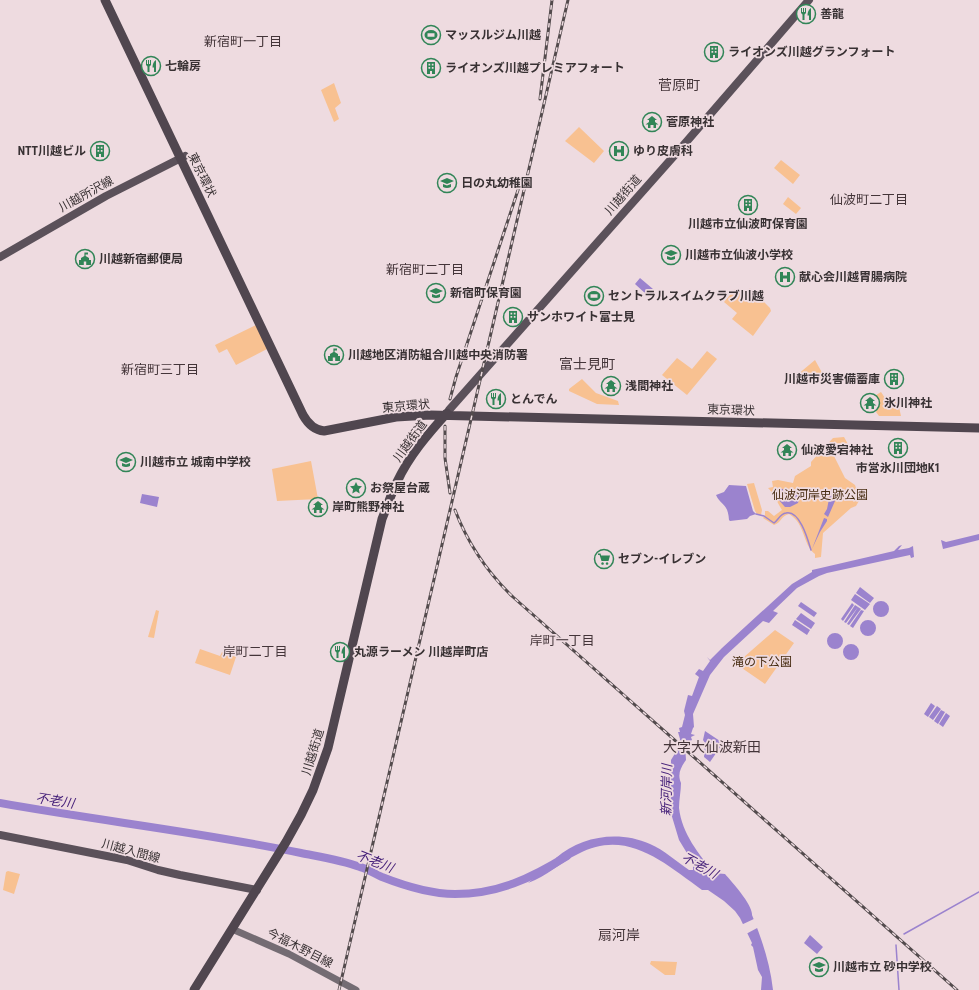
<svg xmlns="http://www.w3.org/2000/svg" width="979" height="990" viewBox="0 0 979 990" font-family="'Roboto Condensed','Noto Sans JP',sans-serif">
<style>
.green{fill:#f8c191}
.water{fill:#9b83ce}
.pier{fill:#eedbe0}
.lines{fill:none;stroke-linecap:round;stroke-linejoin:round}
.stream{stroke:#9b83ce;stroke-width:1.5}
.river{stroke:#9b83ce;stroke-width:8}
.secondary{stroke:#746c73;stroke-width:7}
.primary{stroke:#5b515a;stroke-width:8}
.trunk{stroke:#50464f;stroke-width:9}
.rail-casing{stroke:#534b4d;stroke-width:3}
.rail{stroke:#eedbe0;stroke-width:1.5;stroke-dasharray:4.5;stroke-linecap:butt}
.labels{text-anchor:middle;stroke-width:3.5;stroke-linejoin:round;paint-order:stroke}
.poi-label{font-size:12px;font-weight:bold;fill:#383133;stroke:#eedbe0;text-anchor:start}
.street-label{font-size:12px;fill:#383133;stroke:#eedbe0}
.park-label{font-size:12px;fill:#472c11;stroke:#eedbe0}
.neighbourhood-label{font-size:13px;fill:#443539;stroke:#eedbe0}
.water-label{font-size:13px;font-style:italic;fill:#47227a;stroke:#eedbe0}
.quarter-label{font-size:14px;fill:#443539;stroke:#eedbe0}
</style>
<rect width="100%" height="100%" fill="#eedbe0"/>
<path class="green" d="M 334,83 L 341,103 L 335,108 L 339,119 L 334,122 L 321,90 Z
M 579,127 L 604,151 L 594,163 L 565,141 Z
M 781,160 L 800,175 L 793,184 L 774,168 Z
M 788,197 L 801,208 L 796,214 L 783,204 Z
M 750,288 L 770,308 L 771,311 L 753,336 L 732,319 L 737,313 L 724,302 L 735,289 L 743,294 Z
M 256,325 L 267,349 L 236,365 L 227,349 L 219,353 L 215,345 Z
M 707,351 L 717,359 L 687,395 L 662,375 L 677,358 L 692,369 Z
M 815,360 L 825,378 L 794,384 L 791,380 Z
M 582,379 L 596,393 L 618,401 L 619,405 L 597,404 L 569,391 L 569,389 Z
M 881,392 L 887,401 L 892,397 L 899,407 L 901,416 L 879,416 L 876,412 L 879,406 L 873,397 Z
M 844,437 L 849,446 L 834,456 L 845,478 L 855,485 L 860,499 L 856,506 L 851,508 L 823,533 L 821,557 L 815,558 L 815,554 C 802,544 806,524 789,514 C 781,516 781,523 774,525 L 763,518 L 765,515 L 765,511 L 768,511 L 774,516 L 782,510 C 777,502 774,494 768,488 L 773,487 L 772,481 L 778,480 L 793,483 L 795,476 L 811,466 L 811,462 L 833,438 Z
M 311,461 L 318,499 L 277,501 L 272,469 Z
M 754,483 L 762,510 L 761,515 L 757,514 L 755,511 L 747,484 Z
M 156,610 L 159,611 L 154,638 L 148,637 Z
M 775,630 L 794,643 L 765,684 L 736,664 Z
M 200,649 L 220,656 L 222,652 L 236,657 L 230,675 L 195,663 Z
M 8,871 L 20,874 L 14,894 L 3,890 L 6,872 Z
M 651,961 L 677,962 L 675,975 L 665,975 L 650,964 Z"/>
<path class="water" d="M 640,278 L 653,289 L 647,295 L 635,284 Z
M 729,485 L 746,486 L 753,511 L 756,514 L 750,516 L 747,519 L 730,521 L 729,520 C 728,503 721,506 716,495 L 724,492 Z
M 776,488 L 783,489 L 783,496 L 786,500 L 786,498 L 785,495 L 793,491 L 801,492 L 798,503 L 790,507 L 785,507 L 777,498 L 774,490 Z
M 835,488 L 837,490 L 835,501 L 828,517 L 824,514 L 827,509 L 831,489 Z
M 142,494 L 159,497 L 157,507 L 140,503 Z
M 824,518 L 827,519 L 827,521 L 820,532 L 812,549 Z
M 979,534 L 979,540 L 943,549 L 941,540 L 946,542 Z
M 902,545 L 898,550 L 909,548 L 913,546 L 914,557 L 911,558 L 910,555 L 827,573 L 819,576 L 797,588 L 773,611 L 778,613 L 769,623 L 763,621 L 724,657 L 710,675 L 693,714 L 694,727 L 693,728 L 691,734 L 695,735 L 691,737 L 692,740 C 682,744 686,752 686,760 C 681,767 677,774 681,783 C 681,791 679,799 679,808 C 682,834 699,854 714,873 L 725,874 C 732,882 753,905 752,915 C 762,940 770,963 773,990 L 761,990 L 762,977 L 758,970 L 753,947 L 751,945 L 752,943 L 740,918 L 735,911 L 724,901 L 708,890 L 702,890 C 664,863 627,828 578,854 C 561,862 546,877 528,883 C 537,874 551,871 559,863 L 558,860 L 561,858 L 556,858 C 581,836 619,830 650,844 C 664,850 676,861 689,870 L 693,870 L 693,863 L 679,840 L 670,810 L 669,792 L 671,776 L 671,760 L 679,747 L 680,739 L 678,732 L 680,732 L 679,728 L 682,727 L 685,715 L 684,711 L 688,695 L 692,696 L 699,677 L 695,674 L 699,669 L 703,671 L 710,661 L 707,657 L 710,660 L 722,648 L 792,584 L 812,572 L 812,570 L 894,551 L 899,546 Z
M 860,587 L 874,598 L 870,603 L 856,593 Z
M 855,594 L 870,604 L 865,610 L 851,600 Z
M873 609a8 8 0 1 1 16 0a8 8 0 1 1-16 0Z
M 801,602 L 817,613 L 814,617 L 798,606 Z
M 852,603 L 854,605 L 843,621 L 841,619 Z
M 855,605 L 858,607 L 846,623 L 844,622 Z
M 858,607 L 861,609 L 849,625 L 847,624 Z
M 861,610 L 864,611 L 853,628 L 850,626 Z
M 801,613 L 815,623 L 811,629 L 796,619 Z
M860 628a8 8 0 1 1 16 0a8 8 0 1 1-16 0Z
M 795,620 L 810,630 L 807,635 L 792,625 Z
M827 641a8 8 0 1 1 16 0a8 8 0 1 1-16 0Z
M843 652a8 8 0 1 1 16 0a8 8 0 1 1-16 0Z
M 931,703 L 935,706 L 928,717 L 924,714 Z
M 937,706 L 941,709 L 933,720 L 929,717 Z
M 941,710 L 945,712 L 938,724 L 934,721 Z
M 946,713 L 950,716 L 943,727 L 939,724 Z
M 705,731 L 723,743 L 710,762 L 704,757 L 705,743 L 703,740 Z
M 810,935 L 823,947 L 817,954 L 804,943 Z"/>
<path class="pier" d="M 678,740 L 687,748 L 686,752 L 687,755 L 677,746 Z
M 756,918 L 759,927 L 746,934 L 741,925 Z"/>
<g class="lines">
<path class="stream" d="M 756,514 L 764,516 L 774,523 C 779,519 780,514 786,513 C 800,510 808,540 811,550
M 904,934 L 979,892
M 896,945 L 899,990"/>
<path class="river" d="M 0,803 C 100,821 201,832 301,853 C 321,857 341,860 360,867 C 368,869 375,874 382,877 C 405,886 430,894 455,894 C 498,894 532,878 567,856"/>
<path class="secondary" d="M 232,929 L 289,954 L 356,990"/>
<path class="primary" d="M 0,257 L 106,196 L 185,156
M 449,410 L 681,148 L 809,0
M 0,835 L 127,860 L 158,870 L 180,875 L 257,890"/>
<path class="trunk" d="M 105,0 L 303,415 C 308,424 314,430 324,431 L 396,417 L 430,415 L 979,428
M 194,990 L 286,842 L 301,815 L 313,790 L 328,748 L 382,519 C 387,507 391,494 397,482 C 409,456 428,434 447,413"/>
<g class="rail-casing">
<path id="rail" d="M 540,99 L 552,0
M 450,399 L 456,377 L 520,184
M 445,426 L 445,458 L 450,493
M 455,510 C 468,544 487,572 513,597 L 957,990
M 339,990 L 568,0"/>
</g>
<use href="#rail" class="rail"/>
</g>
<defs>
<g id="restaurant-ring" transform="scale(1)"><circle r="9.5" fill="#eedbe0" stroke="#318557" stroke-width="1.5"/><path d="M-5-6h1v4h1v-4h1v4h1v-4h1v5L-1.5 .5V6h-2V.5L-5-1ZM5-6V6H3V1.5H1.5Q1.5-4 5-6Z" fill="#318557"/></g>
<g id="stadium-ring" transform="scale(1)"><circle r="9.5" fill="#eedbe0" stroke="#318557" stroke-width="1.5"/><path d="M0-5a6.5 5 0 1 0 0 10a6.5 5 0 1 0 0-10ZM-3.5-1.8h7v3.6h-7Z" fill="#318557"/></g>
<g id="building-ring" transform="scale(1)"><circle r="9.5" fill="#eedbe0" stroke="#318557" stroke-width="1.5"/><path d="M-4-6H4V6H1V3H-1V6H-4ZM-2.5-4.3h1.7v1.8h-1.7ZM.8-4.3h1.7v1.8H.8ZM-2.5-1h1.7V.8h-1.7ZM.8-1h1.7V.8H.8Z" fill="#318557"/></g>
<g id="temple-ring" transform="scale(1)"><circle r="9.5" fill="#eedbe0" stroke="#318557" stroke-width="1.5"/><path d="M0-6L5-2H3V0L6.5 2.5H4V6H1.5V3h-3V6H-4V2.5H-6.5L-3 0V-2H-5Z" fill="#318557"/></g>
<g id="hospital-ring" transform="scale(1)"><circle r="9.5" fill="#eedbe0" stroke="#318557" stroke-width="1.5"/><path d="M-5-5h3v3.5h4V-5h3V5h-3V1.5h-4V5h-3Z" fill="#318557"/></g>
<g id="school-ring" transform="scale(1)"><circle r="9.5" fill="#eedbe0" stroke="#318557" stroke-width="1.5"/><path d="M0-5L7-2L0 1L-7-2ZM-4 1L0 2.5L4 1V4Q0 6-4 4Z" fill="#318557"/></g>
<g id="civic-ring" transform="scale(1)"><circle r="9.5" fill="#eedbe0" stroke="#318557" stroke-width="1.5"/><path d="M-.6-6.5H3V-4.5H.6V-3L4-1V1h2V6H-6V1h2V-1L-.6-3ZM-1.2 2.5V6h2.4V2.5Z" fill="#318557"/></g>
<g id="sight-ring" transform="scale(1)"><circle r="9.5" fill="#eedbe0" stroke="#318557" stroke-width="1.5"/><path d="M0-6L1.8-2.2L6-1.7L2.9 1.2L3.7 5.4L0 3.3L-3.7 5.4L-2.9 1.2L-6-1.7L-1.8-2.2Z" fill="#318557"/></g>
<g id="supermarket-ring" transform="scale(1)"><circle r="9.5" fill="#eedbe0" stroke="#318557" stroke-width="1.5"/><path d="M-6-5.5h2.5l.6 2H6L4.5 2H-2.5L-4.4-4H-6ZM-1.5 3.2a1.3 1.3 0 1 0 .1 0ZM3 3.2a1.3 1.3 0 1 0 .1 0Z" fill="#318557"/></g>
</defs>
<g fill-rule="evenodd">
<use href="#restaurant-ring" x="806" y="14"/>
<use href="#stadium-ring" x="431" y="35"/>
<use href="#building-ring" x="714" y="52"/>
<use href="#restaurant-ring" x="151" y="66"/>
<use href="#building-ring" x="431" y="68"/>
<use href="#temple-ring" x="652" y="122"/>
<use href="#building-ring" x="100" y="151"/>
<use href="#hospital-ring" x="619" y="151"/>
<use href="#school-ring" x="447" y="183"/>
<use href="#building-ring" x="748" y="205"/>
<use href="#school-ring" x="671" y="255"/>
<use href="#civic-ring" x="85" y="259"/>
<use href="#hospital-ring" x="785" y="277"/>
<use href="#school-ring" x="436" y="293"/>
<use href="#stadium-ring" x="594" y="296"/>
<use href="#building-ring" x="513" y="317"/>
<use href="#civic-ring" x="334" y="355"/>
<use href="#building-ring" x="894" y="379"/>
<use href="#temple-ring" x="611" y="386"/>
<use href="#restaurant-ring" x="496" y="399"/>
<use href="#temple-ring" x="870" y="403"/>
<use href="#building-ring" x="898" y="448"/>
<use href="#temple-ring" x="787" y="450"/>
<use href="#school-ring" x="126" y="462"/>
<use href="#sight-ring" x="356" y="488"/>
<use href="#temple-ring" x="318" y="507"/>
<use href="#supermarket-ring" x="604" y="559"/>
<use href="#restaurant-ring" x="340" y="652"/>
<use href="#school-ring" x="819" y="967"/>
</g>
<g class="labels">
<g class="poi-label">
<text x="820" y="18">善龍</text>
<text x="445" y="39">マッスルジム川越</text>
<text x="728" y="56">ライオンズ川越グランフォート</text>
<text x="165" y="70">七輪房</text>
<text x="445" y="72">ライオンズ川越プレミアフォート</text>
<text x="666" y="126">菅原神社</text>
<text x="86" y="155" text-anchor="end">NTT川越ビル</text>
<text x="633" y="155">ゆり皮膚科</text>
<text x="461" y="187">日の丸幼稚園</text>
<text x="748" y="228" text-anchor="middle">川越市立仙波町保育園</text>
<text x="685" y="259">川越市立仙波小学校</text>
<text x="99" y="263">川越新宿郵便局</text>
<text x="799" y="281">献心会川越胃腸病院</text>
<text x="450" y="297">新宿町保育園</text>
<text x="608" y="300">セントラルスイムクラブ川越</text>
<text x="527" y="321">サンホワイト富士見</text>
<text x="348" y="359">川越地区消防組合川越中央消防署</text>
<text x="880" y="383" text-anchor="end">川越市災害備蓄庫</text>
<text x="625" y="390">浅間神社</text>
<text x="510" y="403">とんでん</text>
<text x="884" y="407">氷川神社</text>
<text x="801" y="454">仙波愛宕神社</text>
<text x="140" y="466">川越市立 城南中学校</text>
<text x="898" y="472" text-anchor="middle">市営氷川団地K1</text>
<text x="370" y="492">お祭屋台蔵</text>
<text x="332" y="511">岸町熊野神社</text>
<text x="618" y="563">セブン-イレブン</text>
<text x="354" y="656">丸源ラーメン 川越岸町店</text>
<text x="833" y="971">川越市立 砂中学校</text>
</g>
<g class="street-label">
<text transform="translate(202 175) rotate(64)" y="4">東京環状</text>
<text transform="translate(86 194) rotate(-29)" y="4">川越所沢線</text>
<text transform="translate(623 195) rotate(-49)" y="4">川越街道</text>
<text transform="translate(406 406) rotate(-5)" y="4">東京環状</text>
<text transform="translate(731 410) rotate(2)" y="4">東京環状</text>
<text transform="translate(410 441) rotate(-54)" y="4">川越街道</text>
<text transform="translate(313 752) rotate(-73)" y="4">川越街道</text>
<text transform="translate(131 851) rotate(15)" y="4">川越入間線</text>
<text transform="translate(300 948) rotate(27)" y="4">今福木野目線</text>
</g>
<g class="park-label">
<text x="820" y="499">仙波河岸史跡公園</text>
<text x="762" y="666">滝の下公園</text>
</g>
<g class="neighbourhood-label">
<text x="243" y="46">新宿町一丁目</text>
<text x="869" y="204">仙波町二丁目</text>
<text x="425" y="274">新宿町二丁目</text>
<text x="160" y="374">新宿町三丁目</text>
<text x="562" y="645">岸町一丁目</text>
<text x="255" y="656">岸町二丁目</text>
</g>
<g class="water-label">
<text transform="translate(666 790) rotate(-89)" y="5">新河岸川</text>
<text transform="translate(55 800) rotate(9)" y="5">不老川</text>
<text transform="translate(375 861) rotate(21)" y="5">不老川</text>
<text transform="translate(700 865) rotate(29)" y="5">不老川</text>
</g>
<g class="quarter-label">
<text x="679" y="90">菅原町</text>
<text x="587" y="369">富士見町</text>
<text x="712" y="752">大字大仙波新田</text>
<text x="619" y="940">扇河岸</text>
</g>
</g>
</svg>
